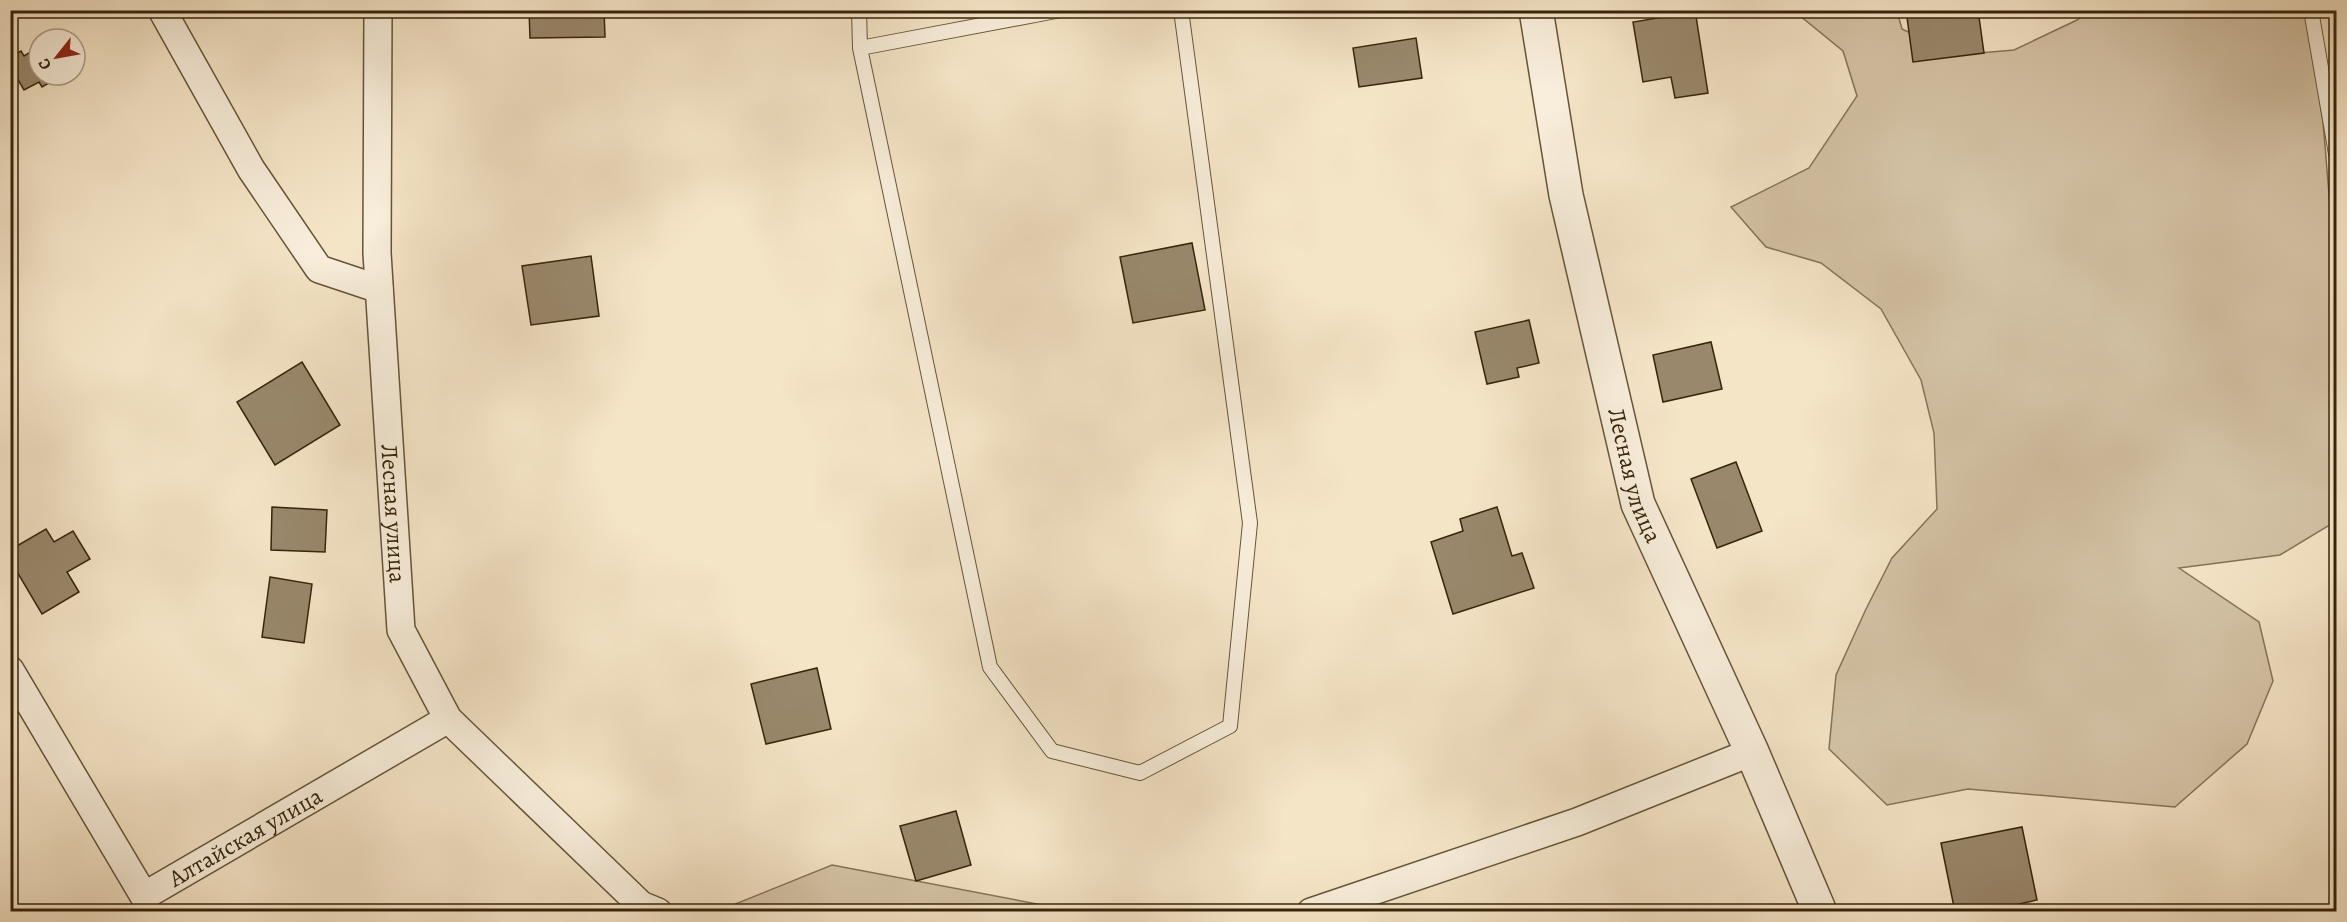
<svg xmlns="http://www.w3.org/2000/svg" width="2347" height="922" viewBox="0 0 2347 922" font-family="Alegreya,serif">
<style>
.green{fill:#d5c4a7;stroke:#867458;stroke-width:1.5}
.building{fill:#99886c;stroke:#36240a;stroke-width:1.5}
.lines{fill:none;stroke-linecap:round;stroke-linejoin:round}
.service-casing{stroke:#665439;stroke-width:16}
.minor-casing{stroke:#665439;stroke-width:30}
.tertiary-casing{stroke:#665439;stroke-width:36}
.service{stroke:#f8eedb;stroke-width:14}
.minor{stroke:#f8eedb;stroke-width:27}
.tertiary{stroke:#f8eedb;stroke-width:33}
.labels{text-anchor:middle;stroke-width:6;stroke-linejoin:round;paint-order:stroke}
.street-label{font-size:24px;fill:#36240a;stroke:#f8eedb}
</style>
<rect width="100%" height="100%" fill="#f5e5c7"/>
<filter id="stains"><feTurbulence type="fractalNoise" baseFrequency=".00333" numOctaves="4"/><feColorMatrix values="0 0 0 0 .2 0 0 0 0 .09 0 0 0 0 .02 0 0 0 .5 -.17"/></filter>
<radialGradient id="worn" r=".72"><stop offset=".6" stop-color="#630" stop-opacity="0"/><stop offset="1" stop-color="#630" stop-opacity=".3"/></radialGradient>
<path class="green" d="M 1794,11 L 1897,11 L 1902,29 L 1956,55 L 2014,50 L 2077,20 L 2089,11 L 2306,11 L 2323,122 L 2330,206 L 2336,216 L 2336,518 L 2333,523 L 2280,555 L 2179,568 L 2259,622 L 2273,681 L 2247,744 L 2175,807 L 1968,789 L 1887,805 L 1829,749 L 1836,675 L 1866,609 L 1892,558 L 1937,509 L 1934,433 L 1921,380 L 1881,309 L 1821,263 L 1766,247 L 1731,207 L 1809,168 L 1857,96 L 1843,51 Z
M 832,865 L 1074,911 L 718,911 Z"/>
<path class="building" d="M 529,10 L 604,10 L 605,37 L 530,38 Z
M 1663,10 L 1695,10 L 1708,93 L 1675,98 L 1671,77 L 1643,82 L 1633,22 L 1664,17 Z
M 1906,10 L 1978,10 L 1984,53 L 1913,62 Z
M 1416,38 L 1422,78 L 1359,87 L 1353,48 Z
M 39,47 L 39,75 L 63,75 L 42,87 L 39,82 L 24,90 L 10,66 L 10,57 L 21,51 L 24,56 Z
M 1192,243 L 1205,310 L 1133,323 L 1120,257 Z
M 591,256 L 599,316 L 531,325 L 522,266 Z
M 1529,320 L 1539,363 L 1517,368 L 1519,377 L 1487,384 L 1475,332 Z
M 1711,342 L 1722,389 L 1663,402 L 1653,355 Z
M 302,362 L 340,425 L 275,465 L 237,402 Z
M 1736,462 L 1762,531 L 1717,548 L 1691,479 Z
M 272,507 L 327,510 L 325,552 L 271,550 Z
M 1497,507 L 1512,556 L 1522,553 L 1534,588 L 1453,614 L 1431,542 L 1463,531 L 1460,519 Z
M 46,529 L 54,542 L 73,531 L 90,559 L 67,572 L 79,592 L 42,614 L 10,560 L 10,550 Z
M 270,577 L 312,584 L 304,643 L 262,637 Z
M 817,668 L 831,729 L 766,744 L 751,684 Z
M 956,811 L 971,865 L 916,881 L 900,826 Z
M 2022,827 L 2037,900 L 1982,912 L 1955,912 L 1941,843 Z"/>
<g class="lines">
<g class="service-casing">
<path id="service" d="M 859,10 L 860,48 L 990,667 L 1052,751 L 1140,773 L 1230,726 L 1250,523 L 1181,10
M 2311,10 L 2336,154
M 860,48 L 1061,10"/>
</g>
<g class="minor-casing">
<g id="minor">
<path d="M 162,10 L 251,169 L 319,269 L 379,289"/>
<path id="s1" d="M 378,10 L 377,253 L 401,630 L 448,719 L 641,905 L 658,912"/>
<path id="s2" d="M 10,670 L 144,896 L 448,719"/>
<path d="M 1311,912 L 1577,822 L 1752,752"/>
</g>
</g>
<g class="tertiary-casing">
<g id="tertiary">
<path id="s3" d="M 1536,10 L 1566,195 L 1638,504 L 1752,752 L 1820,912"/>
</g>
</g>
<use href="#service" class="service"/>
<use href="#minor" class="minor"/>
<use href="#tertiary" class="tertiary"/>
</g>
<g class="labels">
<g class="street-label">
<text dy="8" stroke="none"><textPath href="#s3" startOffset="476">Лесная улица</textPath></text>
<text dy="8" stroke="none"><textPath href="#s1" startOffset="504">Лесная улица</textPath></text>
<text dy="8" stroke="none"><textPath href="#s2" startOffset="380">Алтайская улица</textPath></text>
</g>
</g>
<rect width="2347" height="922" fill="none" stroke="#f5e5c7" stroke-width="36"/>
<rect x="12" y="12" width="2323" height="898" fill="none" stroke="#36240a" stroke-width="3"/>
<rect x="18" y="18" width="2311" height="886" fill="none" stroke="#36240a" stroke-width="1.5"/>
<g transform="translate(57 57) rotate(239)"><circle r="28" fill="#f8eedb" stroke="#aa9d87" stroke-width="1.5"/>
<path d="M0-4.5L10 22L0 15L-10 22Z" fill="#8f2418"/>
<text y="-9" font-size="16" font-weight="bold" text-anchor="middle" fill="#36240a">С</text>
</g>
<rect width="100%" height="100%" filter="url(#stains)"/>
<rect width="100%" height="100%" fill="url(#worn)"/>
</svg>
